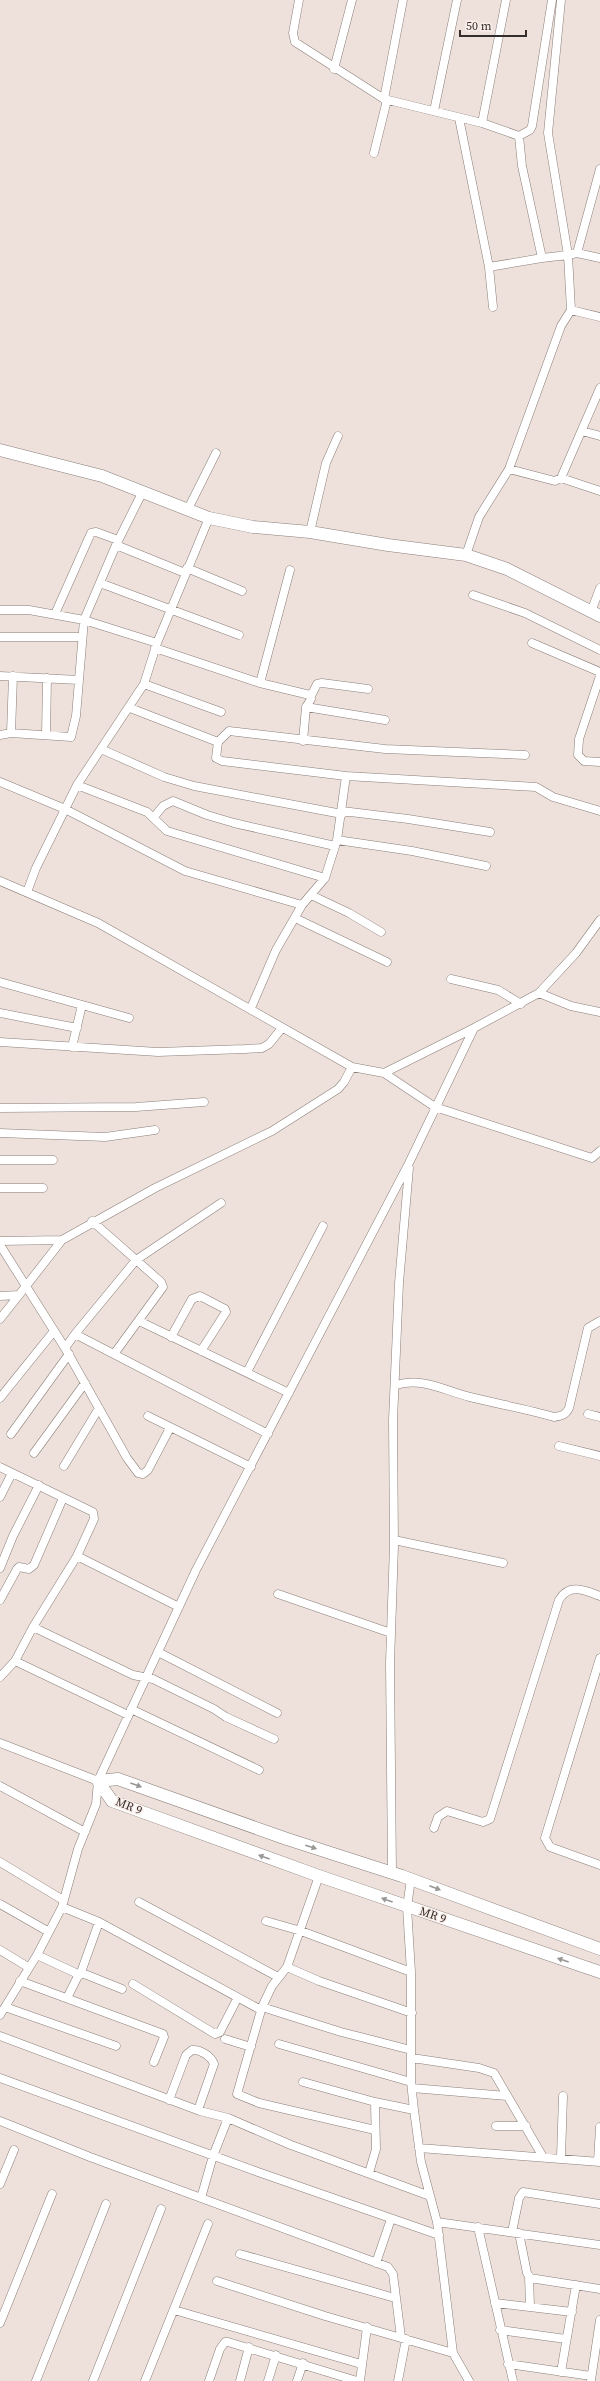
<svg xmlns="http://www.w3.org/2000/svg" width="600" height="2381" viewBox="0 0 600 2381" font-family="'Source Serif 4',serif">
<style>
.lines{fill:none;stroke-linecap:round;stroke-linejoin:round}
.street-casing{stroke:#8a7e79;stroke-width:9}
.secondary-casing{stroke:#8a7e79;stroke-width:13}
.street{stroke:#fff;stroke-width:8}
.secondary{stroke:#fff;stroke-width:12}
.oneway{fill:#999696}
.labels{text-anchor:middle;stroke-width:3;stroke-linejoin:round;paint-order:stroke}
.street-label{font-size:12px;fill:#332e2c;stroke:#fbeee8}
</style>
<rect width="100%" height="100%" fill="#eee1db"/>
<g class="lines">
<g class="street-casing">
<path id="street" d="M 299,0 L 293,33 L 295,42 L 384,99
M 403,0 L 384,99 L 482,123
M 506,0 L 482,123 L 519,136 L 522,166 L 542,258 L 568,255 L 571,310
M 561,0 L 548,133 L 568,255 L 577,253 L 600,258
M 334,69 L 352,0
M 434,111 L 457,0
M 459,118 L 489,267
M 519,136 L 530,130 L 532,126 L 552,0
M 374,153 L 387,100
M 577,253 L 600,169
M 493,307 L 489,267 L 542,258
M 582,431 L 600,436
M 509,469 L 555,481 L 561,478 L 600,388
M 561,478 L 600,491
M 188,509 L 216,453
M 310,532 L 326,463 L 338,436
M 116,545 L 185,573
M 466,555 L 479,517 L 509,469 L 561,326 L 571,310 L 600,317
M 187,568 L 242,591
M 100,583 L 239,635
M 473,595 L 525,613 L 600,650
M 0,610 L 29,610 L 84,620 L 157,643
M 591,612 L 600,588
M 55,614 L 91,533 L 96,532 L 118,540
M 0,637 L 82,637
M 532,643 L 600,672
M 155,648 L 260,683 L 290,570
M 0,676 L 79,680
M 600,676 L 579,739 L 578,755 L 584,761 L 600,762
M 260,683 L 310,695 L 311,699 L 306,707
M 144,684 L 221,712
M 311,696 L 317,684 L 322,683 L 368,689
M 130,708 L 218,742 L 229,731 L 385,749 L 525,755
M 11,733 L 13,676
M 0,735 L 11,733 L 71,737 L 76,716 L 84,620 L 116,545 L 143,491
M 46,735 L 47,678
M 303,741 L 306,707 L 385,720
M 218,742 L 216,758 L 222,761 L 346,776
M 101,749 L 164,777 L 194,786 L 342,814
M 0,782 L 65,809 L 185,871 L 302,905
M 77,785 L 147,812 L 167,831 L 325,878
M 342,811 L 408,819 L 490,832
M 154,817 L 163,806 L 173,801 L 207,815 L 234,823 L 335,846
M 337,840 L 412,851 L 486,866
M 0,881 L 98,923 L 352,1067
M 27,892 L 36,868 L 77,785 L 144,684 L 157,643 L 209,518
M 311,895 L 349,913 L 381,932
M 295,918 L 387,962
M 451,979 L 498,990 L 521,1004
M 0,982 L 129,1018
M 539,993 L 571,1006 L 600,1012
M 251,1008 L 276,950 L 302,905 L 325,878 L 337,840 L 346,776 L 536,787 L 553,797 L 600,811
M 0,1013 L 77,1028
M 474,1028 L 539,993 L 576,953 L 600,920
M 0,1042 L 158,1052 L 245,1049 L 262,1048 L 269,1044 L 282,1028
M 72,1047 L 82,1005
M 384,1073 L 435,1107 L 592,1158 L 600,1151
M 0,1108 L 136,1107 L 204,1102
M 0,1133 L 105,1137 L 155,1130
M 0,1160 L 53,1160
M 0,1188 L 43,1188
M 92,1221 L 161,1282 L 163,1287 L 114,1354
M 0,1241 L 62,1240 L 155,1188 L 272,1131 L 338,1089 L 344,1082 L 352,1067 L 384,1073 L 474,1028 L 409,1163 L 196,1570 L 98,1781 L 96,1804 L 78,1849 L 62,1907 L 37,1955 L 0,2015
M 0,1245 L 65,1348 L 127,1458 L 138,1473 L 143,1474 L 148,1470 L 170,1428
M 0,1296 L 19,1295 L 62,1240
M 0,1319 L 19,1295
M 139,1321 L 289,1393
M 75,1334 L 136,1260 L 221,1203
M 171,1337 L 192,1299 L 200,1296 L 225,1309 L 226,1312 L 201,1351
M 65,1348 L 75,1334 L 268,1434
M 247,1372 L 323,1226
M 396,1385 C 423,1377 445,1391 470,1397 C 498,1404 526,1409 554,1417 C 561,1416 566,1415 569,1408 L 588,1328 L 600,1321
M 0,1398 L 54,1331
M 588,1414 L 600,1417
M 148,1416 L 251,1467
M 11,1434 L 69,1354
M 559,1446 L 600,1456
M 34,1453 L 85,1383
M 64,1466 L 99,1408
M 0,1467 L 93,1512 L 94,1519 L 77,1556 L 179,1607
M 0,1497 L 12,1473
M 394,1540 L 503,1563
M 0,1568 L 13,1536 L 39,1485
M 278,1594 L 391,1633
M 0,1600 L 17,1569 L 19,1567 L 29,1569 L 34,1565 L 63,1498
M 33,1627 L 77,1556
M 158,1652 L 277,1713
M 600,1658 L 545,1838 L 550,1847 L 600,1865
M 15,1661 L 128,1715
M 0,1677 L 15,1661 L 33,1627 L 133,1675 L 153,1679 L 214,1709 L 226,1717 L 274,1739
M 131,1709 L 259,1770
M 0,1743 L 98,1781
M 0,1786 L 85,1832
M 434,1828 L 438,1817 L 447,1811 L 483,1822 L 490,1819 L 559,1600 C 569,1583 584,1590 600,1596
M 0,1862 L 63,1900
M 392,1873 L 390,1663 L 394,1545 L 393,1420 L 399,1283 L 409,1168
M 319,1876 L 287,1967 L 272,1986 L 262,2007 L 237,2094 L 259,2103 L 375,2130
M 411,1879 L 407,1907 L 411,1972 L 411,2082 L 414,2110 L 421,2162 L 437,2222 L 453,2353 L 469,2381
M 139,1902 L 278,1977
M 0,1904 L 49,1932
M 62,1907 L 99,1922 L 261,2010
M 266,1921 L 301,1931 L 411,1972
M 0,1950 L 28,1967
M 37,1955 L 80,1975 L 99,1922
M 287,1967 L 319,1981 L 412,2013
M 82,1973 L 122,1989
M 20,1981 L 163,2034 L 164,2037 L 154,2062
M 133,1984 L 215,2034 L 220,2032 L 237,1999
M 67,1998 L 78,1976
M 5,2007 L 116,2046
M 262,2007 L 341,2032 L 411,2050
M 0,2036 L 200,2111 L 228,2118 L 291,2145 L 430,2196
M 225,2039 L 251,2047
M 279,2044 L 411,2082
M 412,2058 L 479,2068 L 494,2073 L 543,2157
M 0,2078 L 258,2172 L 439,2235
M 303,2082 L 375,2102 L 414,2110
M 412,2088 L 507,2096
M 169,2100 L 186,2055 L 192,2050 C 200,2049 211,2056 214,2064 L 198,2110
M 0,2121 L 90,2157 L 388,2267 L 393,2274 L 401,2337
M 496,2126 L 526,2126
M 419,2148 L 600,2162
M 561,2157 L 563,2096
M 598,2161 L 600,2127
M 369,2173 L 376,2149 L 375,2102
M 0,2184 L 14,2150
M 201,2198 L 213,2156 L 228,2118
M 437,2222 L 600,2245
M 478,2227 L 513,2381
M 512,2232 L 519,2198 L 523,2192 L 600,2204
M 519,2233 L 527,2273 L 530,2278 L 600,2289
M 240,2254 L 395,2298
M 376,2263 L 391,2219
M 529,2276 L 530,2306
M 217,2281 L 325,2316 L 453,2353
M 495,2303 L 572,2312
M 174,2310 L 361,2364
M 0,2323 L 52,2194
M 500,2330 L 566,2339
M 508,2364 L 591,2376
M 561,2372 L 576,2285
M 591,2380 L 600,2320
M 36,2381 L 106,2204
M 93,2381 L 161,2209
M 145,2381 L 208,2224
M 209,2381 L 220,2349 L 225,2342 L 228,2342 L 357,2381
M 240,2381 L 249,2347
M 268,2381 L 276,2355
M 297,2381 L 303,2363
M 360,2381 L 367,2327
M 398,2381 L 406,2339"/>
</g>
<g class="secondary-casing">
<path id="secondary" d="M 0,450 L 102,476 L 209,518 L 253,527 L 310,532 L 388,545 L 466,555 L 507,569 L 600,616
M 600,1949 L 402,1876 L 287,1839 L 118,1779 L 98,1781 L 112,1801 L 319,1876 L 600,1972"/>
</g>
<use href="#street" class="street"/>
<use href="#secondary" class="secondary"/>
</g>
<defs><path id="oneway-solid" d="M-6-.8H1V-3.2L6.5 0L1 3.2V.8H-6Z"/></defs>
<g class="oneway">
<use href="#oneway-solid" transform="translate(136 1785) rotate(20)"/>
<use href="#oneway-solid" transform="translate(311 1847) rotate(18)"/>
<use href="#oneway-solid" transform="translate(264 1857) rotate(-160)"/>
<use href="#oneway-solid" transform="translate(435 1888) rotate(21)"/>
<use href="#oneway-solid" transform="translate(387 1900) rotate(-160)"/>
<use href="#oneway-solid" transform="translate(563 1960) rotate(-161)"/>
</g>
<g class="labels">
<g class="street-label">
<text transform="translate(129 1806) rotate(22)" y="4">MR 9</text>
<text transform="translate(433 1915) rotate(19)" y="4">MR 9</text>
</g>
</g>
<path d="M460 30v6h66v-6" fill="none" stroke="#332e2c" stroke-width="2"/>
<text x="466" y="30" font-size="12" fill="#332e2c" stroke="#fbeee8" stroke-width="3" paint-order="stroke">50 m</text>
</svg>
